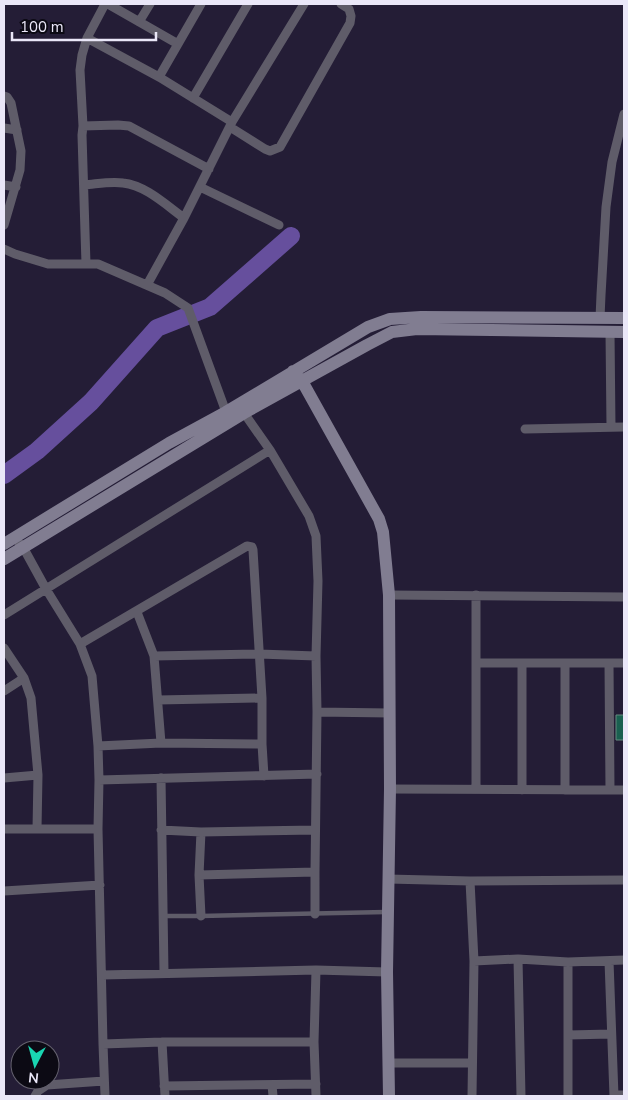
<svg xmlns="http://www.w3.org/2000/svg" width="628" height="1100" viewBox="0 0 628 1100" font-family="'Nunito Sans',sans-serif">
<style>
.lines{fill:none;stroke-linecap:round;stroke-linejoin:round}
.river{stroke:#664f9d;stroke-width:18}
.building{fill:#1a6050;stroke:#648a7f}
.lane{stroke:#5f5c69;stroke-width:4.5}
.street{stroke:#5f5c69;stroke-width:9}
.secondary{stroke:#817d91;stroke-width:12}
</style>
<rect width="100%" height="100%" fill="#241d36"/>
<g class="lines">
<path class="river" d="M 4,475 L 37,451 L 91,402 L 157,328 L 210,307 L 291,236"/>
</g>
<path class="building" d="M 616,715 L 624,715 L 624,740 L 616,740 Z"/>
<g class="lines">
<path class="lane" d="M 163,916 L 201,916 L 386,912"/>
<path class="street" d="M 105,4 L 87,38 L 159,77 L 232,122
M 108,4 L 178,44
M 139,22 L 150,4
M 159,77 L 201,4
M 4,96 L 7,97 L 11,103 L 21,151 L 20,170 L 4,225
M 193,98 L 248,4
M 83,126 L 118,125 L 129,126 L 209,169
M 230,127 L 265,149 L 270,151 L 280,147 L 350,23 L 351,16 L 349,9 L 341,4
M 4,128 L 17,130
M 4,185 L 16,187
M 84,185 C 97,184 111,181 123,183 C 145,185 166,205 184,218
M 200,187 L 279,225
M 4,249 L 15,254 L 48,264 L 98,264 L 165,293 L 188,308 L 226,412
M 86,264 L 82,135 L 83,126 L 80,70 L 82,55 L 87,38
M 147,285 L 184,218 L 232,122 L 304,4
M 600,318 L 601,295 L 606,207 L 612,162 L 624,114
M 610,332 L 611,427
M 244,413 L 270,450 L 309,516 L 316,536 L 318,581 L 316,656 L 317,712 L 315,872 L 315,914
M 525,429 L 624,427
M 19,543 L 23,547 L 46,589 L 80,644 L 92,676 L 98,746 L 99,780 L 98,829 L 103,1044 L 105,1096
M 389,595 L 624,597
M 476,595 L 476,789
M 137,612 L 154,656 L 161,743
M 4,615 L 270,450
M 80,644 L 247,546 L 252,547 L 253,550 L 262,698 L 262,744 L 264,776
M 4,648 L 24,678 L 31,698 L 38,775 L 37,829
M 154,656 L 259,654 L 316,656
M 476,663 L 624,663
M 522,663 L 522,790
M 565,663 L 565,790
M 609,663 L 610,790
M 4,691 L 24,678
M 158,700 L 262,698
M 317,712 L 390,713
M 98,746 L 161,743 L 262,744
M 4,778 L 38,775
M 161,778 L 164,973
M 99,780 L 317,774
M 390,789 L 624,790
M 4,829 L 98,829
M 161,830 L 201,832 L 315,830
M 199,875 L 315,872
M 388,879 L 470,881 L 624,880
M 470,881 L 474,961 L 472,1096
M 4,891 L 100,885
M 201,916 L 199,875 L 201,832
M 518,959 L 521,1096
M 474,961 L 518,959 L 568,962 L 624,960
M 609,961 L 614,1096
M 102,975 L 316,970 L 387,972
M 568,1035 L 611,1034
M 162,1042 L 165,1096
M 103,1044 L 162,1042 L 314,1042
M 388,1063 L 472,1063
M 272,1085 L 273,1096
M 164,1086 L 316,1084
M 614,1095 L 624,1095
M 35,1096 L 38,1091 L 47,1085 L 104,1081
M 316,1096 L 314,1042 L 316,970
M 568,1096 L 568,962"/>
<path class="secondary" d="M 293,371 L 302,381 L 379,519 L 383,532 L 389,595 L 390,789 L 387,972 L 389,1096
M 4,544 L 169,443 L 226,412 L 368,327 L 390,319 L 421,317 L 624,318
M 4,559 L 244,413 L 367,345 L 392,332 L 417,329 L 624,332"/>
</g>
<rect width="628" height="1100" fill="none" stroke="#eae7f8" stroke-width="10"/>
<g transform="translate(35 1065) rotate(186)"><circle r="24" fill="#0c0a14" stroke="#65626f"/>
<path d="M0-4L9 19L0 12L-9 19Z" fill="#19d5b2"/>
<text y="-8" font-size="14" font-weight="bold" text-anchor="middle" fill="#eae7f8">N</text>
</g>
<path d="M12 32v8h144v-8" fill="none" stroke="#eae7f8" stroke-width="2.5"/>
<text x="20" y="32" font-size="15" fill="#eae7f8" stroke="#0c0a14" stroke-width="4" paint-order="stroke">100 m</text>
</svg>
